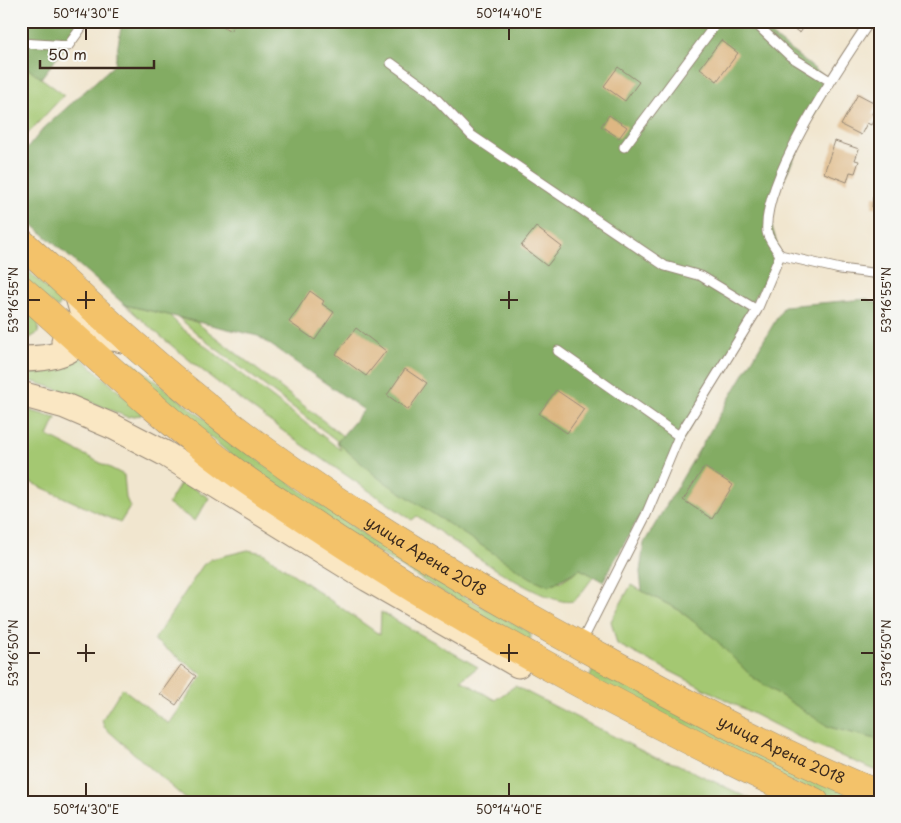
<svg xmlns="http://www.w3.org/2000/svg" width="901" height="823" viewBox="0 0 901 823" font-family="'Playpen Sans',sans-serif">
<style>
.green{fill:#a4c872;stroke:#707948}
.forest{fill:#83ac64;stroke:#5f6b41}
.building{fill:#deb783}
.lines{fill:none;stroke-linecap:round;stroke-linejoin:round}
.service-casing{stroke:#968876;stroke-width:11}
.secondary-casing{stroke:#968876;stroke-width:27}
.primary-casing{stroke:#968876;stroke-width:29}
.service{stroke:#fff;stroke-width:9}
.secondary{stroke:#fae7c3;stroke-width:25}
.primary{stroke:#f3c26a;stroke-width:28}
.ticks{fill:none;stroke:#3b2a1e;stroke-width:2}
.labels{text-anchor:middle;stroke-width:4;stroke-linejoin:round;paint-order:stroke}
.street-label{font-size:15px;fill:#3b2a1e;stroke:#f6f6f2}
.neatline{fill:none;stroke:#3b2a1e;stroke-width:2}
.ticks-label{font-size:12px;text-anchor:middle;fill:#3b2a1e}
</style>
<rect width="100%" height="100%" fill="#f6f6f2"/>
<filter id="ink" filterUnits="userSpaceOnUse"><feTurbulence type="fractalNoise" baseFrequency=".02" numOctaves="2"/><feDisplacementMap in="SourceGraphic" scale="10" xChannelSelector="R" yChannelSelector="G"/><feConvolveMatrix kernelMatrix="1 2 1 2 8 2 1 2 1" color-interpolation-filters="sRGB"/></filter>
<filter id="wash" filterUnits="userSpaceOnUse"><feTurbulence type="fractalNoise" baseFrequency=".0096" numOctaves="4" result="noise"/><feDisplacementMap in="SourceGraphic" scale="20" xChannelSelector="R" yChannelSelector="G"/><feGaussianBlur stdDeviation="1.12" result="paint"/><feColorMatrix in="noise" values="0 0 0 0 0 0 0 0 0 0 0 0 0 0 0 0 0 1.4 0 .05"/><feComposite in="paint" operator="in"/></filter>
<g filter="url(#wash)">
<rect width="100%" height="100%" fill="#f1e6cf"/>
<path class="green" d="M 21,63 L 64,95 L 21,141 Z
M 21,264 L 61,302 L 58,308 L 21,281 Z
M 21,301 L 39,323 L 38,333 L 30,338 L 21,338 Z
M 125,305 L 169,315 L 183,329 L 341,450 L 336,440 L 207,342 L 179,318 L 196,322 L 339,433 L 427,505 L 560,582 L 580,569 L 594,576 C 591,580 578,598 575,600 C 552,614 440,532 417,516 L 412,520 C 313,453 214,386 125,305 Z
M 78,355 L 142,412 L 141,415 L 127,417 L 70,393 L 21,378 L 21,364 Z
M 125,361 L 132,362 C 229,440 330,515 437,581 C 467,599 499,615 530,632 L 531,637 L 529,641 L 525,643 L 262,481 L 122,363 Z
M 21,408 L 56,418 L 48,436 L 124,475 L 126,498 L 130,507 L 120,523 L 21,478 Z
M 182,481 L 209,498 L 195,521 L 168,504 Z
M 248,550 L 263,553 L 380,635 L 381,612 L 478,667 L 461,680 L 495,700 L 515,686 L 656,758 L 677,764 L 757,802 L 189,802 L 104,727 L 102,720 L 122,688 L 169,724 L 203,675 L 154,640 L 203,565 L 211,559 Z
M 631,585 L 679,610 L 829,727 L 880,740 L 880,772 L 816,746 L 617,644 L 611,621 Z
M 594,667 L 870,802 L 834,802 L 733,756 L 588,681 Z"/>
<path class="forest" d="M 21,21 L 86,21 L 41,78 L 21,64 Z
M 122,21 L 753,21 L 830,81 L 768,213 L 780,255 L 750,305 L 746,328 L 603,581 L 580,569 L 549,586 L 531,578 L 377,477 L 337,442 L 364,410 L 258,336 L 125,305 L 21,215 L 21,156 L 43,129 L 115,64 Z
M 867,299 L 880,304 L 880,740 L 829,727 L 752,677 L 714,638 L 679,610 L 642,591 L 640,572 L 644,543 L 784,306 Z"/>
<g id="blocks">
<path class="building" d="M 216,21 L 237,21 L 230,31 Z
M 648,21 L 662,21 L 657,28 Z
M 791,21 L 808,21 L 800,33 L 788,25 Z
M 721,40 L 738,53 L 717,81 L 700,68 Z
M 618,67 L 639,82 L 625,101 L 604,86 Z
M 858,94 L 877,104 L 872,114 L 876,116 L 871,125 L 867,123 L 861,135 L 841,125 Z
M 609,115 L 627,127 L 619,138 L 601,126 Z
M 835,141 L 859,149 L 855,160 L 859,161 L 855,173 L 850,172 L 847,182 L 824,173 Z
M 873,196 L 880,196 L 880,208 L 872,207 Z
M 536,227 L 562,247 L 547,266 L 521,246 Z
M 310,291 L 324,301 L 322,304 L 334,312 L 315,340 L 289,322 Z
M 356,328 L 386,351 L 366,376 L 336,354 Z
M 405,369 L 427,384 L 408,410 L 387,395 Z
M 556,390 L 584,409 L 567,433 L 539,414 Z
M 704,467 L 733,485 L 712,519 L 683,500 Z
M 181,665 L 196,676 L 176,705 L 160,694 Z"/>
</g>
</g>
<g filter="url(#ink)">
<use href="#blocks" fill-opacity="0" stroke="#968876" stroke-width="1"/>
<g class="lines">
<g class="service-casing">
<path id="service" d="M 753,21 L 790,56 L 830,81
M 870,21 C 840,66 762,179 767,232 C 768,239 776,248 780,255 L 840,269 L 880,274
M 21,43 L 68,46 L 86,21
M 391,63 L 427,89 L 471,135 L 665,266 L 701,276 L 757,310 L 679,436 L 646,515 L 581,643
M 624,147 L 718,21
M 757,310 L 780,255
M 558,351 L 679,436"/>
</g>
<g class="secondary-casing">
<path id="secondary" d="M 64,341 L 114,338 L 131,342
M 21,359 C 44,359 81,356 84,327 C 85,316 79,303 77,293
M 21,394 L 65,406 L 114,427 L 164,453 L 368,579 L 518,665"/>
</g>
<g class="primary-casing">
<g id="primary">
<path id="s1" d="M 21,242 C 101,315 180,390 268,453 C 376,531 490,597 607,660 C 696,709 785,756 880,795"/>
<path d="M 21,289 C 91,351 160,417 235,472 C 262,492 291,509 319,528 C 476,633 644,720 815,802"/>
</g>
</g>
<use href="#service" class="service"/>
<use href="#secondary" class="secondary"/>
<use href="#primary" class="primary"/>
</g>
</g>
<path class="ticks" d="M 86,28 L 86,40M 509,28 L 509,40M 86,291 L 86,309M 509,291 L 509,309M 28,300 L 40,300M 77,300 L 95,300M 500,300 L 518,300M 861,300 L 874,300M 86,644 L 86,662M 509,644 L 509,662M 28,653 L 40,653M 77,653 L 95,653M 500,653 L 518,653M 861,653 L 874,653M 86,783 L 86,796M 509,783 L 509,796"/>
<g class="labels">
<g class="street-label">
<text dy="5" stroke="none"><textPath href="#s1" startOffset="514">улица Арена 2018</textPath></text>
<text dy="5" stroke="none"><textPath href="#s1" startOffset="919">улица Арена 2018</textPath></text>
</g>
</g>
<rect width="901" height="823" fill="none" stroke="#f6f6f2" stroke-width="55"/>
<path d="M40 60v8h114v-8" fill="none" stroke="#3b2a1e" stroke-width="2.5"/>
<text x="48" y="60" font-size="15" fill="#3b2a1e" stroke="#f6f6f2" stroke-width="4" paint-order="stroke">50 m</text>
<rect x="28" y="28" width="846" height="768" class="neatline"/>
<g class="ticks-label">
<text x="86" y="18">50°14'30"E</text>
<text x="509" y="18">50°14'40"E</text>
<text transform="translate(14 300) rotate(-90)" y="4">53°16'55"N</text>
<text transform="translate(887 300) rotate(-90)" y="4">53°16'55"N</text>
<text transform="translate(14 653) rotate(-90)" y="4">53°16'50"N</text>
<text transform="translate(887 653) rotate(-90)" y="4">53°16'50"N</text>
<text x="86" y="814">50°14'30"E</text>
<text x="509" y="814">50°14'40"E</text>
</g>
</svg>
